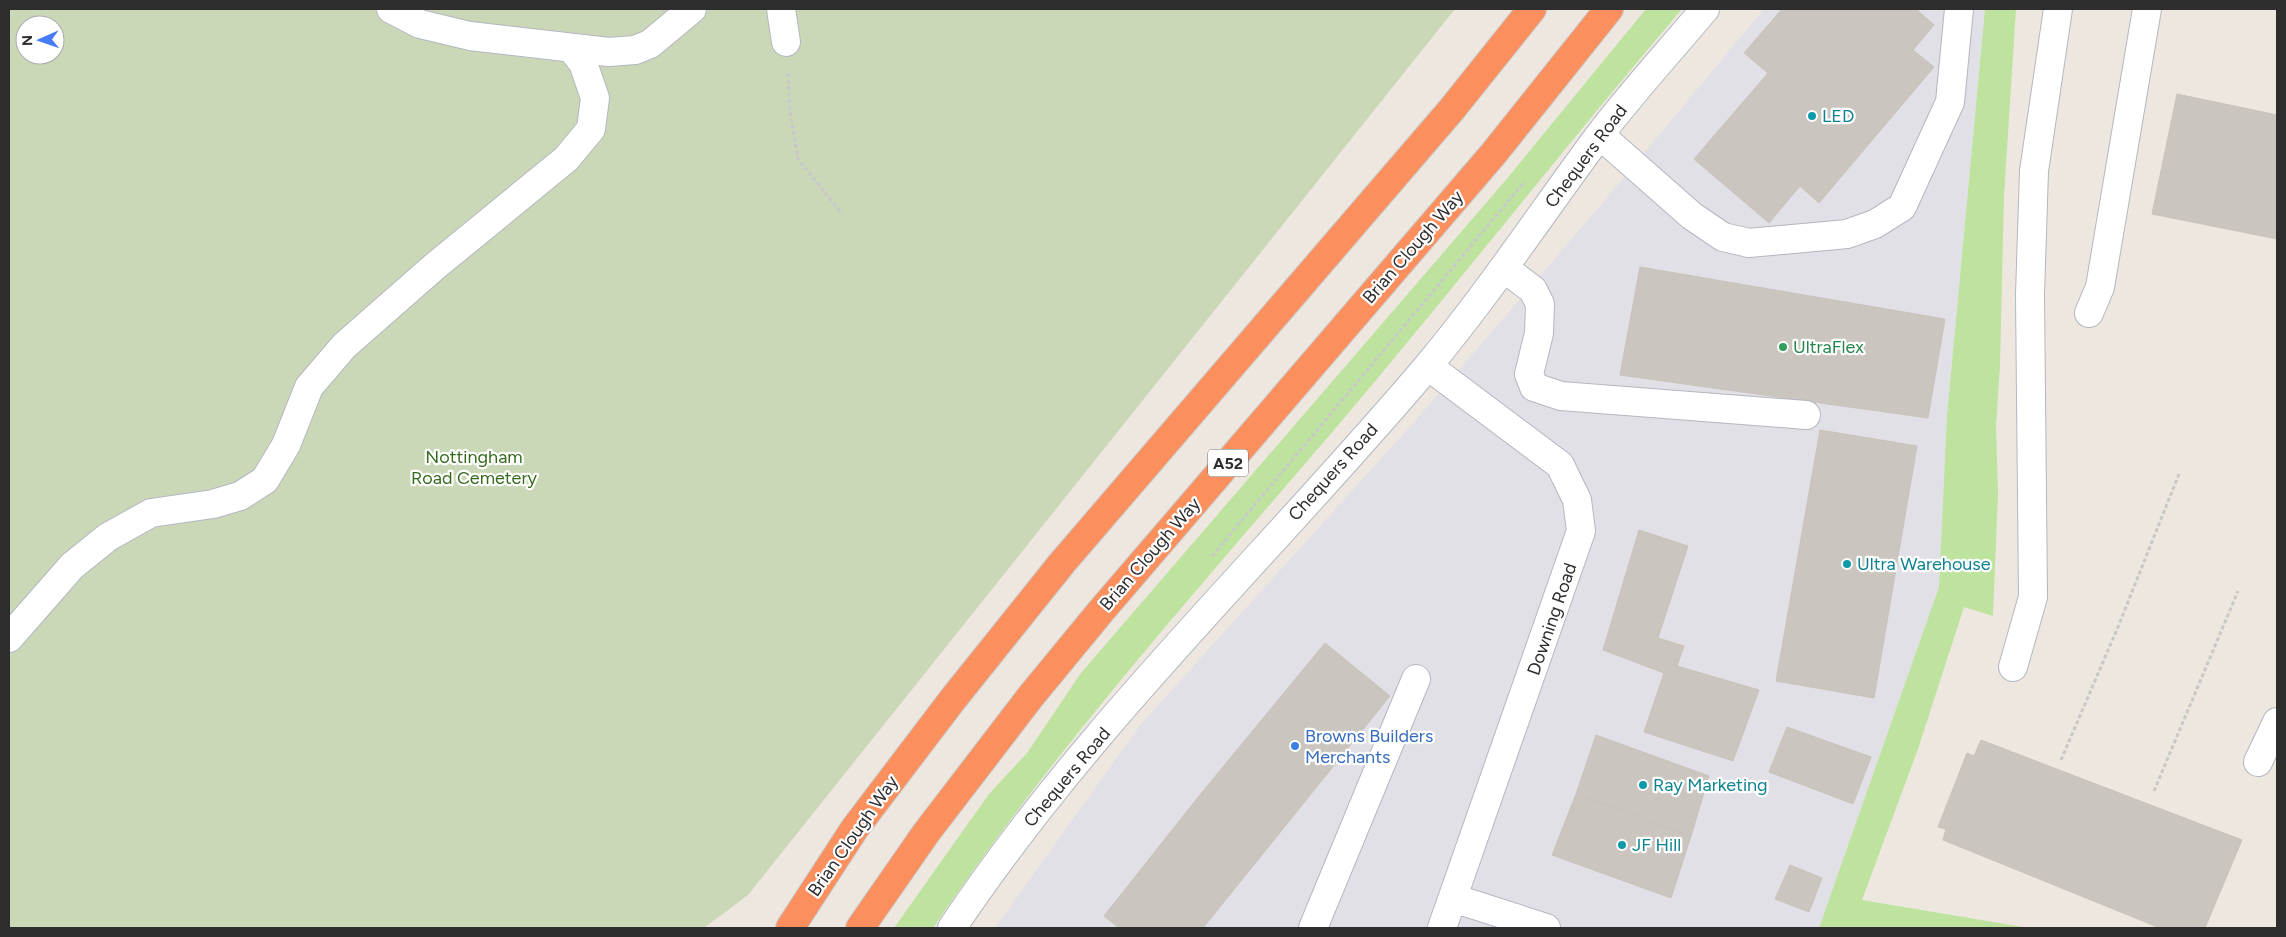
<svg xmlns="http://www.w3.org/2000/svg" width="2286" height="937" viewBox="0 0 2286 937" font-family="Figtree,sans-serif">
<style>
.industrial{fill:#e1e0e7}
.green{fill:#bee39e}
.cemetery{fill:#cbd8b8;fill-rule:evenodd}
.building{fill:#cac5be;stroke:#cac2ba}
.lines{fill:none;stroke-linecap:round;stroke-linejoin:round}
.minor-casing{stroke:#b3b7c0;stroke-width:30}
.highway-casing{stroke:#c8c8c8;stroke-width:30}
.path{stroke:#c8c8c8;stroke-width:3;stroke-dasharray:4 2.5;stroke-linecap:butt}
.minor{stroke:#fff;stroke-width:28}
.highway{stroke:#fb905e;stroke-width:28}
.culture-dot{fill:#0f9aa8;stroke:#fff;stroke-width:2}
.leisure-dot{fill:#2e9e5b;stroke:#fff;stroke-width:2}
.shop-dot{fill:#3f7fe0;stroke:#fff;stroke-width:2}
.labels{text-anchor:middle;stroke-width:4.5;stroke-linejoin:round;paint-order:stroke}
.shield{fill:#fff;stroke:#6c6c6c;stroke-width:1}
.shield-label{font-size:16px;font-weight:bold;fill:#2d2d2d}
.culture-label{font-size:18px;fill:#0d838f;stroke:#fff;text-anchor:start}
.street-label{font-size:18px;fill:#2d2d2d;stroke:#fff}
.leisure-label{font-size:18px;fill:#27864d;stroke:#fff;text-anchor:start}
.park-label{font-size:18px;fill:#366b1d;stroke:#fff}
.shop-label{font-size:18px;fill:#366cbe;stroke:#fff;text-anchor:start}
</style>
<rect width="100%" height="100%" fill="#eee7e0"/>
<path class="industrial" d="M 1764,9 L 1985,9 L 1947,416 L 1939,587 L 1819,928 L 995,928 L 1141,724 L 1416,420 L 1600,206 Z"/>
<path class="green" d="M 1646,9 L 1682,9 C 1566,145 1456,286 1340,423 C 1200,587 1054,749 933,928 L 894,928 L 989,794 L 1027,753 L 1081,673 L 1505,181 Z
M 1985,9 L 2016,9 L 2004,196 L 2000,365 L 1996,426 L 1998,494 L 1993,616 L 1964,607 L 1918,749 L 1862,900 L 2029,928 L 1819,928 L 1939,587 L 1947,416 Z"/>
<path class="cemetery" d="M 9,9 L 1455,9 L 748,895 L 704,928 L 9,928 ZM 25,25 L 55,25 L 55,55 L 25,55 Z"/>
<path class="building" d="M 1782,9 L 1916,9 L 1934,25 L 1913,50 L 1934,67 L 1819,203 L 1800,186 L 1769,223 L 1694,159 L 1768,73 L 1744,53 Z
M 2177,94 L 2277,115 L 2277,239 L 2152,214 Z
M 1640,267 L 1945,319 L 1928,418 L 1620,375 Z
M 1820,430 L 1917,446 L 1874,698 L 1776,681 Z
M 1639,530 L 1688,546 L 1658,638 L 1684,646 L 1677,666 L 1759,690 L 1733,761 L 1644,732 L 1664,673 L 1603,650 Z
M 1325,643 L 1390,696 L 1203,928 L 1119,928 L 1104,916 L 1199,796 Z
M 1787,727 L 1871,757 L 1853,804 L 1769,772 Z
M 1596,735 L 1709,776 L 1691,836 L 1576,794 Z
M 1981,740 L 2242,840 L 2205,928 L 2160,928 L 1943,840 L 1946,829 L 1938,827 L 1967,753 L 1974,756 Z
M 1576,794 L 1691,836 L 1671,898 L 1552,855 Z
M 1790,865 L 1822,878 L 1809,912 L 1775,899 Z"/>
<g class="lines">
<g class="minor-casing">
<path id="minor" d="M 391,9 L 420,24 L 470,36 L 609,52 L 635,50 L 650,44 L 692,9
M 781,9 L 786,42
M 1600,135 L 1692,216 L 1723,237 L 1749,243 L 1847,234 L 1875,224 L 1902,207 L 1950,102 L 1959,9
M 1504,268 L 1533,290 L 1540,304 L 1539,333 L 1529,374 L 1534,387 L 1561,396 L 1806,415
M 2089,313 L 2100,287 L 2147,9
M 1428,366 L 1560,465 L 1577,500 L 1581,531 L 1442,928
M 9,638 L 72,566 L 108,537 L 151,513 L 213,504 L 240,496 L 265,480 L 286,445 L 309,387 L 344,346 L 434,267 L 566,159 L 591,129 L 595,98 L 583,63 L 571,48
M 2013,667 L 2033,597 L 2030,295 L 2034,171 L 2058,9
M 2258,762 L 2277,722
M 1453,898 L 1546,928
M 952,928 C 1088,724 1269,554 1427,367 C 1488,294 1541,214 1598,137 C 1631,93 1670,51 1705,9
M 1313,928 L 1416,679"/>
</g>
<g class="highway-casing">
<path id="highway" d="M 790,928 L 855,828 L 953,699 L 1062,563 L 1452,109 L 1532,9
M 860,928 L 926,833 L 1031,696 L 1101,611 L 1494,153 L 1609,9"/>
</g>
<path class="path" d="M 788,73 L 790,111 L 798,159 L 842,214
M 1212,556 L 1525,181
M 2061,760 L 2118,627 L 2179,474
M 2154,791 L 2238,591"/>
<use href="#minor" class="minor"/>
<use href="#highway" class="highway"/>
</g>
<g class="culture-dot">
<circle cx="1812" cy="116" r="5"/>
<circle cx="1847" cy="564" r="5"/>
<circle cx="1643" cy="785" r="5"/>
<circle cx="1622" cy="845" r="5"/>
</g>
<circle class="leisure-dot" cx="1783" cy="347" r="5"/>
<circle class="shop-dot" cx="1295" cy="746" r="5"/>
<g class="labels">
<rect class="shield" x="1208" y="449.5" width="40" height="27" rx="4"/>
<g class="shield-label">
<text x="1228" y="469">A52</text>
</g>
<g class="culture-label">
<text x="1822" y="122">LED</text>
<text x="1857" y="570">Ultra Warehouse</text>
<text x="1653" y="791">Ray Marketing</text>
<text x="1632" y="851">JF Hill</text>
</g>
<g class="street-label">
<text transform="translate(1586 156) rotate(-53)" y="6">Chequers Road</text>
<text transform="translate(1413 247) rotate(-49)" y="6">Brian Clough Way</text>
<text transform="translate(1333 472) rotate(-48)" y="6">Chequers Road</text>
<text transform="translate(1150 554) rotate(-49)" y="6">Brian Clough Way</text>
<text transform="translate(1552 619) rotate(-71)" y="6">Downing Road</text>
<text transform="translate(1067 777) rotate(-50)" y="6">Chequers Road</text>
<text transform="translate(853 836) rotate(-55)" y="6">Brian Clough Way</text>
</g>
<g class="leisure-label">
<text x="1793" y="353">UltraFlex</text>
</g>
<g class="park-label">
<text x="474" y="463">Nottingham<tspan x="474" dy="21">Road Cemetery</tspan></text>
</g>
<g class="shop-label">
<text x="1305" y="742">Browns Builders<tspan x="1305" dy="21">Merchants</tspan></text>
</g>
</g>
<rect width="2286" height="937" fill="none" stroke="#2d2d2d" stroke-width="20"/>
<g transform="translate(40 40) rotate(268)"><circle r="24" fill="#ffffff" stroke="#ababab"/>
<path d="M0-4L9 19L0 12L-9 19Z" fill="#457bf7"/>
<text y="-8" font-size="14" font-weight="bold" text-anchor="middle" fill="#2d2d2d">N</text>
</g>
</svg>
